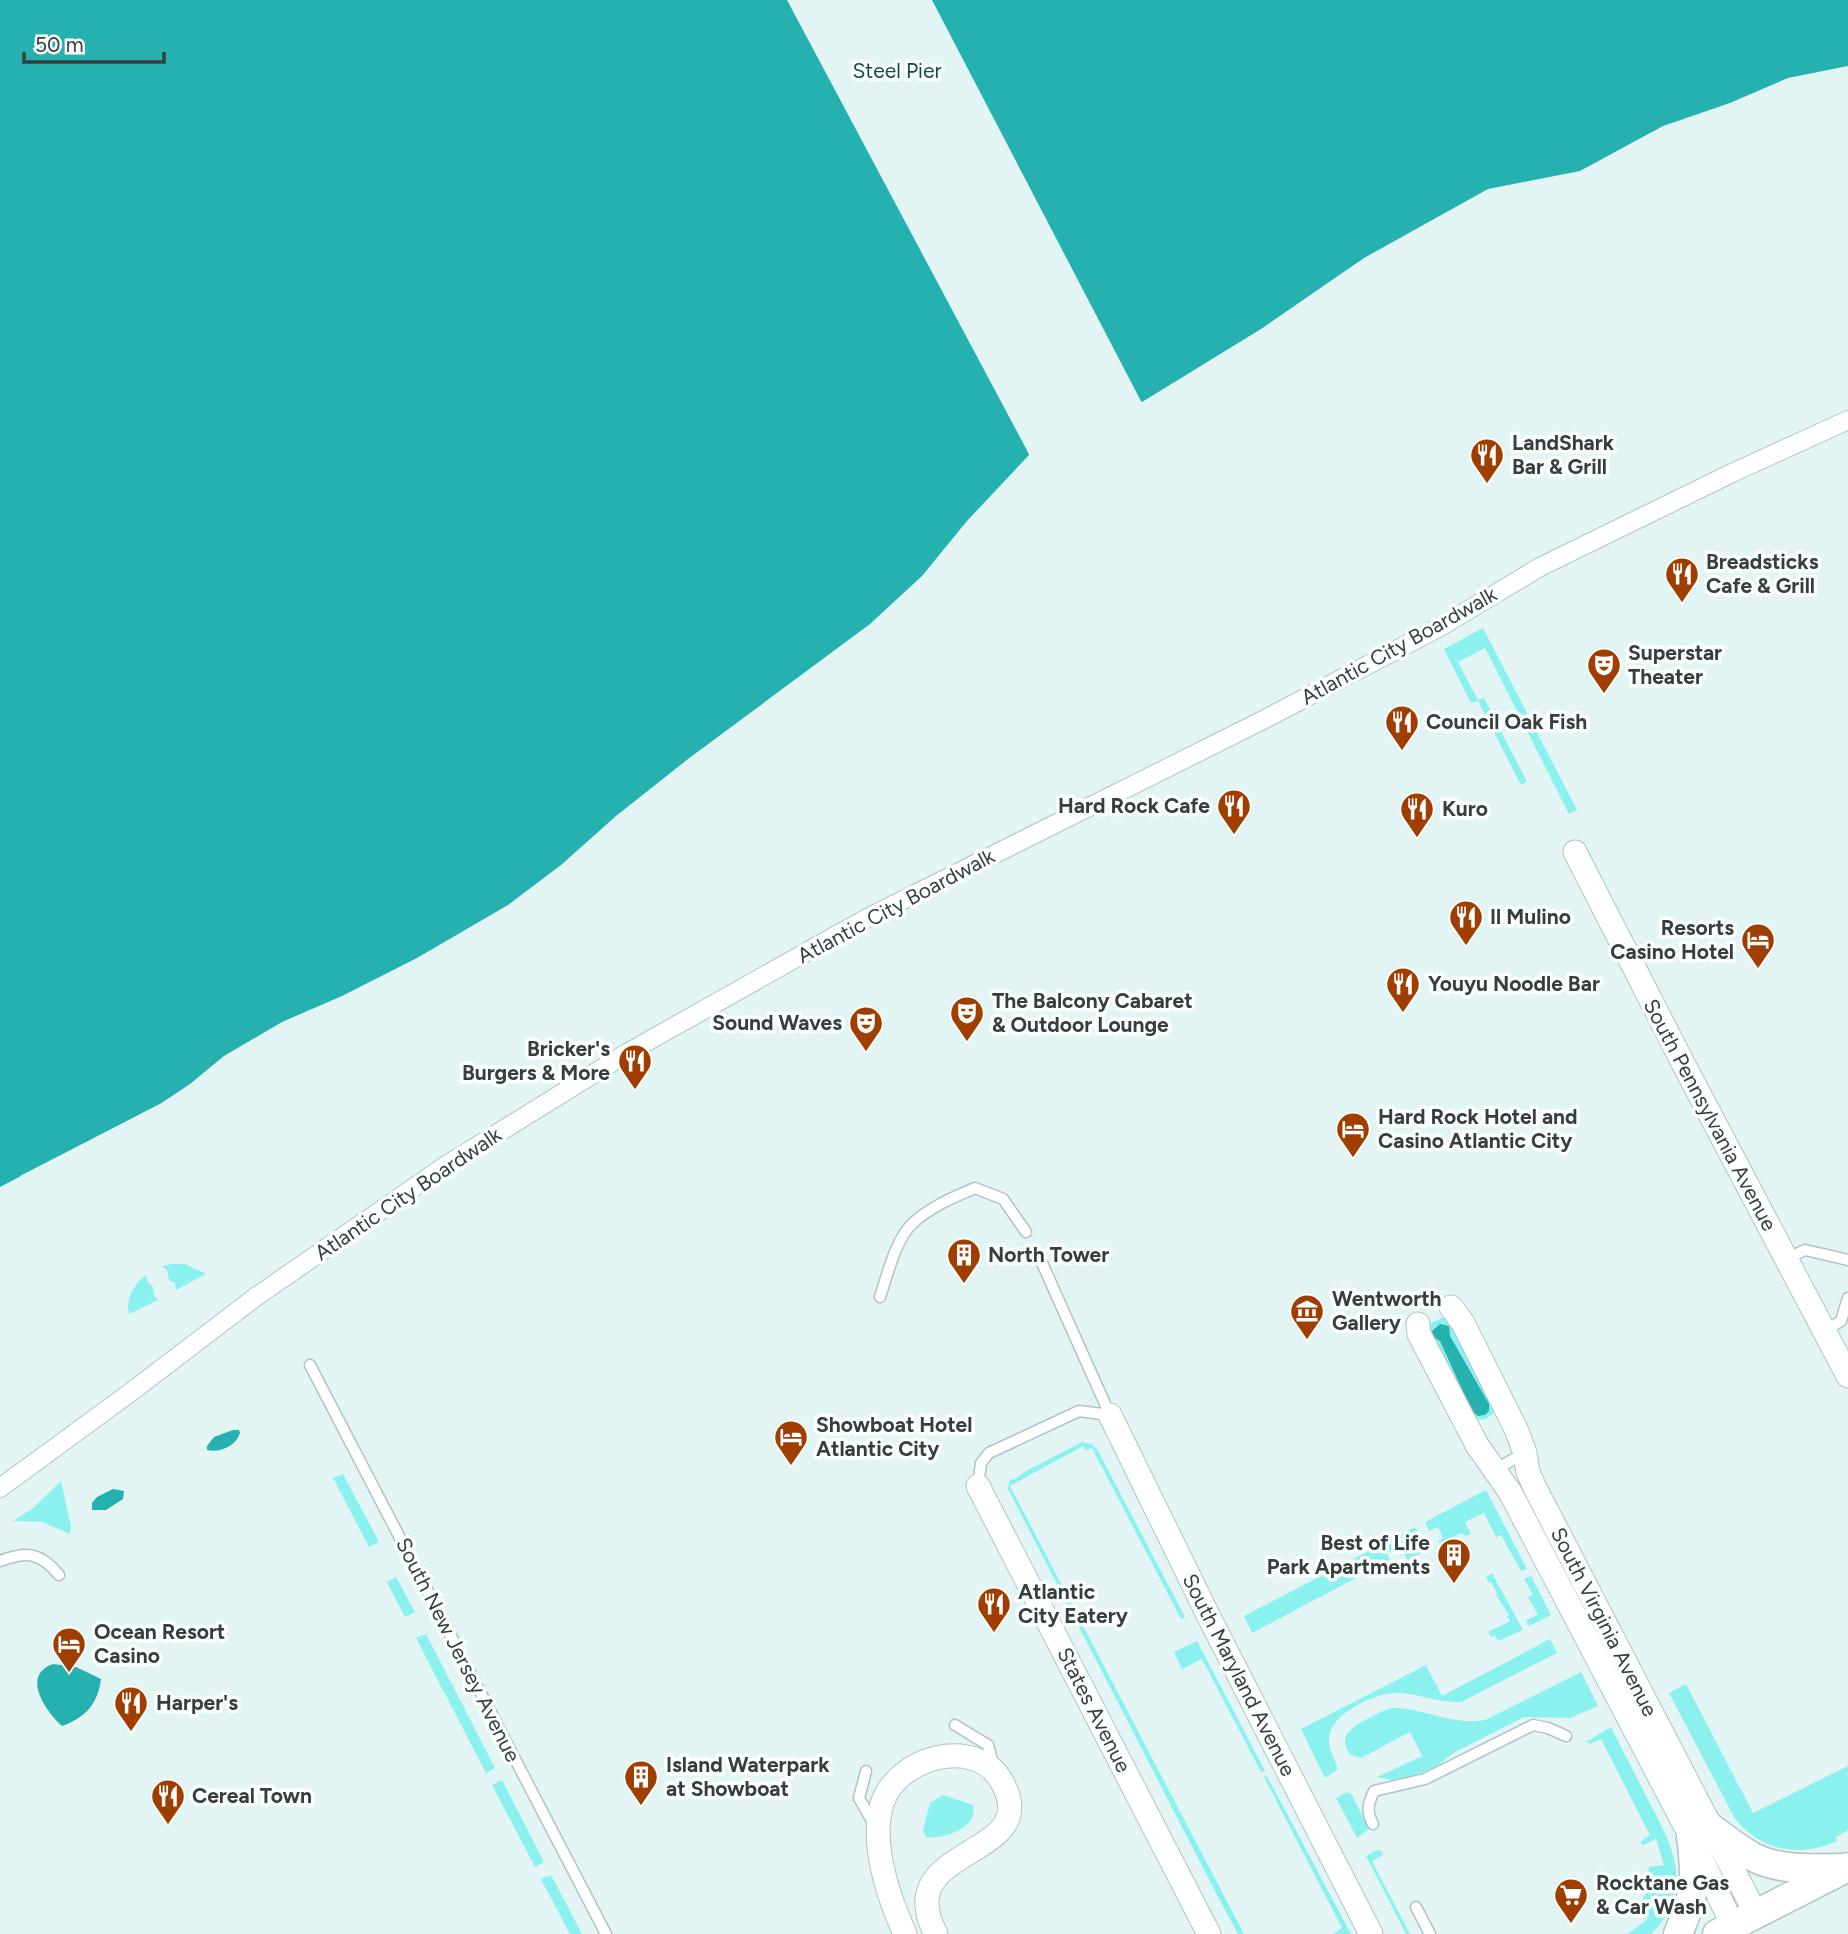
<svg xmlns="http://www.w3.org/2000/svg" width="1848" height="1934" viewBox="0 0 1848 1934" font-family="Figtree,sans-serif">
<style>
.green{fill:#8af1ef}
.water{fill:#24b1b0}
.pier{fill:#e2f5f4}
.lines{fill:none;stroke-linecap:round;stroke-linejoin:round}
.service-casing{stroke:#b1c3c3;stroke-width:13}
.pedestrian-casing{stroke:#b1c3c3;stroke-width:20}
.minor-casing{stroke:#b1c3c3;stroke-width:25}
.tertiary-casing{stroke:#b1c3c3;stroke-width:31}
.service{stroke:#fff;stroke-width:10}
.pedestrian{stroke:#fff;stroke-width:18}
.minor{stroke:#fff;stroke-width:23}
.tertiary{stroke:#fff;stroke-width:28}
.labels{text-anchor:middle;stroke-width:7;stroke-linejoin:round;paint-order:stroke}
.park-label{font-size:21px;fill:#134b4b;stroke:#fbfffe}
.poi-label{font-size:21px;font-weight:bold;fill:#373e3e;stroke:#fbfffe;text-anchor:start}
.street-label{font-size:21px;fill:#373e3e;stroke:#fbfffe}
</style>
<rect width="100%" height="100%" fill="#e2f5f4"/>
<path class="green" d="M 1483,628 L 1577,810 L 1569,814 L 1485,648 L 1458,662 L 1478,700 L 1484,698 L 1527,782 L 1521,785 L 1478,701 L 1471,703 L 1444,649 Z
M 172,1264 L 185,1264 L 206,1274 L 176,1290 L 175,1283 L 169,1280 L 167,1270 L 162,1266 Z
M 146,1275 L 147,1281 L 153,1287 L 154,1295 L 158,1300 L 129,1314 C 125,1299 134,1284 146,1275 Z
M 1448,1315 L 1494,1409 L 1493,1414 L 1484,1420 L 1474,1418 L 1423,1327 Z
M 1082,1442 L 1092,1444 L 1097,1449 L 1185,1617 L 1181,1619 L 1092,1448 L 1086,1450 L 1083,1446 L 1010,1486 L 1244,1934 L 1238,1934 L 1217,1895 L 1008,1489 L 1010,1479 L 1013,1480 L 1028,1470 Z
M 343,1474 L 379,1542 L 369,1547 L 333,1478 Z
M 61,1481 L 71,1526 L 70,1534 L 42,1522 L 13,1521 L 32,1509 Z
M 1486,1490 L 1527,1569 L 1521,1571 L 1501,1535 L 1496,1537 L 1484,1513 L 1465,1522 L 1471,1534 L 1465,1536 L 1462,1533 L 1439,1543 L 1438,1541 L 1443,1538 L 1438,1527 L 1429,1531 L 1425,1522 Z
M 1415,1527 L 1420,1535 L 1413,1539 L 1418,1550 L 1426,1547 L 1428,1550 L 1407,1560 L 1401,1546 L 1387,1553 L 1390,1560 L 1252,1633 L 1244,1616 Z
M 1492,1573 L 1523,1630 L 1498,1641 L 1495,1635 L 1491,1637 L 1488,1632 L 1510,1621 L 1507,1616 L 1509,1615 L 1496,1595 L 1497,1593 L 1491,1582 L 1489,1583 L 1486,1577 Z
M 1531,1576 L 1551,1615 L 1529,1626 L 1526,1620 L 1538,1615 L 1528,1597 L 1533,1595 L 1524,1579 Z
M 396,1577 L 415,1612 L 405,1617 L 387,1582 Z
M 426,1634 L 495,1768 L 486,1773 L 416,1638 Z
M 1550,1639 L 1557,1653 L 1461,1702 C 1441,1703 1422,1695 1402,1693 C 1379,1691 1331,1712 1329,1738 C 1328,1750 1335,1758 1338,1769 L 1325,1778 L 1301,1729 L 1426,1665 L 1442,1696 Z
M 1197,1641 L 1265,1771 L 1261,1772 L 1202,1659 L 1182,1669 L 1174,1652 Z
M 1581,1672 L 1598,1706 L 1570,1718 L 1524,1717 L 1455,1752 L 1434,1768 L 1416,1775 L 1392,1780 L 1377,1777 L 1420,1757 L 1423,1757 L 1410,1732 L 1361,1758 L 1351,1755 C 1336,1737 1352,1727 1367,1719 C 1377,1714 1387,1707 1398,1708 C 1428,1710 1455,1726 1485,1720 Z
M 1686,1684 L 1753,1813 L 1848,1766 L 1848,1830 L 1836,1837 L 1837,1841 C 1800,1858 1759,1851 1734,1817 L 1669,1693 Z
M 1611,1727 C 1623,1751 1636,1776 1648,1800 C 1673,1847 1696,1889 1651,1934 L 1628,1934 L 1648,1919 L 1637,1908 L 1648,1890 L 1649,1867 L 1664,1865 L 1656,1839 L 1644,1845 L 1641,1844 L 1641,1841 L 1650,1835 L 1601,1739 L 1590,1744 L 1586,1742 Z
M 1267,1776 L 1351,1934 L 1333,1934 L 1342,1928 L 1264,1777 Z
M 502,1780 L 544,1862 L 535,1867 L 492,1785 Z
M 1347,1792 L 1352,1795 L 1369,1829 L 1357,1838 L 1336,1798 Z
M 943,1795 L 973,1805 C 979,1828 944,1839 926,1837 L 923,1830 L 930,1803 Z
M 1377,1850 L 1381,1851 L 1383,1855 L 1372,1861 L 1410,1934 L 1406,1934 L 1366,1856 Z
M 551,1875 L 582,1934 L 570,1934 L 541,1879 Z"/>
<path class="water" d="M 0,0 L 1848,0 L 1848,66 L 1788,78 L 1730,103 L 1663,126 L 1580,171 L 1488,189 L 1364,258 L 1261,329 L 1142,402 L 1029,455 L 967,521 L 922,576 L 870,624 L 688,759 L 616,816 L 561,865 L 508,905 L 417,958 L 342,996 L 282,1022 L 224,1056 L 190,1084 L 160,1104 L 0,1187 Z
M 1440,1324 L 1449,1326 L 1450,1336 L 1489,1404 L 1489,1411 L 1485,1415 L 1478,1416 L 1472,1411 L 1440,1341 L 1433,1337 L 1432,1331 Z
M 233,1430 L 239,1430 L 240,1433 C 236,1446 220,1453 207,1450 L 207,1446 L 214,1437 Z
M 113,1489 L 124,1491 L 123,1499 L 106,1510 L 92,1510 L 92,1503 L 97,1497 Z
M 53,1664 L 76,1667 L 101,1679 C 98,1704 85,1718 62,1726 C 45,1711 21,1675 53,1664 Z"/>
<path class="pier" d="M 787,0 L 932,0 L 1143,405 L 1031,458 Z
M 160,1104 L 161,1107 L 22,1179 L 20,1176 Z"/>
<g class="lines">
<g class="service-casing">
<path id="service" d="M 1786,1259 L 1805,1250 L 1848,1260
M 1042,1263 L 1110,1415
M 880,1297 C 887,1276 896,1238 913,1223 C 930,1207 954,1197 975,1188 L 1003,1199 L 1026,1232
M 1824,1331 L 1841,1321 L 1848,1298
M 310,1365 L 606,1934
M 1494,1470 L 1525,1453
M 978,1486 L 981,1463 L 989,1453 L 1079,1411 L 1110,1415
M 0,1561 C 27,1551 40,1552 59,1575
M 955,1725 L 988,1745 L 994,1768
M 866,1771 L 859,1798 L 875,1826
M 1373,1824 C 1366,1811 1368,1804 1374,1791 L 1425,1779 L 1533,1725 L 1548,1728 L 1566,1736
M 1416,1907 L 1430,1934"/>
</g>
<g class="pedestrian-casing">
<path id="pedestrian" d="M 0,1488 L 131,1392 L 257,1296 L 445,1166 L 627,1053 L 867,918 L 1265,719 L 1440,627 L 1540,567 L 1732,473 L 1848,420"/>
</g>
<g class="minor-casing">
<path id="minor" d="M 1575,852 L 1684,1065 L 1848,1376
M 1451,1307 L 1463,1323 L 1516,1429 L 1525,1453 L 1528,1472 L 1535,1488 L 1756,1914
M 1418,1324 L 1419,1334 L 1477,1445 L 1510,1492 L 1691,1837 L 1733,1926
M 1110,1415 L 1209,1617 L 1371,1934
M 978,1486 L 1209,1934
M 905,1934 C 889,1898 870,1844 882,1804 C 896,1758 975,1734 1002,1782 C 1046,1860 888,1844 936,1934"/>
</g>
<g class="tertiary-casing">
<path id="tertiary" d="M 1711,1828 C 1725,1838 1738,1849 1753,1857 C 1780,1871 1813,1868 1842,1868
M 1678,1934 C 1695,1894 1697,1881 1691,1837
M 1717,1934 L 1848,1867"/>
</g>
<use href="#service" class="service"/>
<use href="#pedestrian" class="pedestrian"/>
<use href="#minor" class="minor"/>
<use href="#tertiary" class="tertiary"/>
</g>
<defs>
<g id="restaurant-pin" transform="scale(1.75)"><path d="M0 17L-7.5 6A9.5 9.5 0 1 1 7.5 6Z" fill="#a03e00" stroke="#fbfffe"/><path d="M-5-6h1v4h1v-4h1v4h1v-4h1v5L-1.5 .5V6h-2V.5L-5-1ZM5-6V6H3V1.5H1.5Q1.5-4 5-6Z" fill="#fff"/></g>
<g id="theatre-pin" transform="scale(1.75)"><path d="M0 17L-7.5 6A9.5 9.5 0 1 1 7.5 6Z" fill="#a03e00" stroke="#fbfffe"/><path d="M-5-5.5Q0-4 5-5.5V0Q5 5 0 6Q-5 5-5 0ZM-3.3-2.5H-1v1.5H-3.3ZM1-2.5H3.3v1.5H1ZM-2.8 1Q0 5.5 2.8 1Z" fill="#fff"/></g>
<g id="hotel-pin" transform="scale(1.75)"><path d="M0 17L-7.5 6A9.5 9.5 0 1 1 7.5 6Z" fill="#a03e00" stroke="#fbfffe"/><path d="M-6-4.5h1.5V1H6V5H4.5V3h-9V5H-6ZM-4 0a1.8 1.8 0 1 1 3.6 0ZM.5 0V-2.5h3Q6-2.5 6 0Z" fill="#fff"/></g>
<g id="building-pin" transform="scale(1.75)"><path d="M0 17L-7.5 6A9.5 9.5 0 1 1 7.5 6Z" fill="#a03e00" stroke="#fbfffe"/><path d="M-4-6H4V6H1V3H-1V6H-4ZM-2.5-4.3h1.7v1.8h-1.7ZM.8-4.3h1.7v1.8H.8ZM-2.5-1h1.7V.8h-1.7ZM.8-1h1.7V.8H.8Z" fill="#fff"/></g>
<g id="museum-pin" transform="scale(1.75)"><path d="M0 17L-7.5 6A9.5 9.5 0 1 1 7.5 6Z" fill="#a03e00" stroke="#fbfffe"/><path d="M0-6L6-3V-2H-6V-3ZM-5-1h2V3h-2ZM-1-1h2V3h-2ZM3-1h2V3H3ZM-6 4H6V6H-6Z" fill="#fff"/></g>
<g id="supermarket-pin" transform="scale(1.75)"><path d="M0 17L-7.5 6A9.5 9.5 0 1 1 7.5 6Z" fill="#a03e00" stroke="#fbfffe"/><path d="M-6-5.5h2.5l.6 2H6L4.5 2H-2.5L-4.4-4H-6ZM-1.5 3.2a1.3 1.3 0 1 0 .1 0ZM3 3.2a1.3 1.3 0 1 0 .1 0Z" fill="#fff"/></g>
</defs>
<g fill-rule="evenodd">
<use href="#restaurant-pin" x="1487" y="455"/>
<use href="#restaurant-pin" x="1682" y="574"/>
<use href="#theatre-pin" x="1604" y="665"/>
<use href="#restaurant-pin" x="1402" y="722"/>
<use href="#restaurant-pin" x="1234" y="806"/>
<use href="#restaurant-pin" x="1417" y="809"/>
<use href="#restaurant-pin" x="1466" y="917"/>
<use href="#hotel-pin" x="1758" y="940"/>
<use href="#restaurant-pin" x="1403" y="984"/>
<use href="#theatre-pin" x="967" y="1013"/>
<use href="#theatre-pin" x="866" y="1023"/>
<use href="#restaurant-pin" x="635" y="1061"/>
<use href="#hotel-pin" x="1353" y="1129"/>
<use href="#building-pin" x="964" y="1255"/>
<use href="#museum-pin" x="1307" y="1311"/>
<use href="#hotel-pin" x="791" y="1437"/>
<use href="#building-pin" x="1454" y="1555"/>
<use href="#restaurant-pin" x="994" y="1604"/>
<use href="#hotel-pin" x="69" y="1644"/>
<use href="#restaurant-pin" x="131" y="1703"/>
<use href="#building-pin" x="641" y="1777"/>
<use href="#restaurant-pin" x="168" y="1796"/>
<use href="#supermarket-pin" x="1571" y="1895"/>
</g>
<g class="labels">
<g class="park-label">
<text x="897" y="78">Steel Pier</text>
</g>
<g class="poi-label">
<text x="1512" y="450">LandShark<tspan x="1512" dy="24">Bar &amp; Grill</tspan></text>
<text x="1706" y="569">Breadsticks<tspan x="1706" dy="24">Cafe &amp; Grill</tspan></text>
<text x="1628" y="660">Superstar<tspan x="1628" dy="24">Theater</tspan></text>
<text x="1426" y="729">Council Oak Fish</text>
<text x="1210" y="813" text-anchor="end">Hard Rock Cafe</text>
<text x="1442" y="816">Kuro</text>
<text x="1490" y="924">Il Mulino</text>
<text x="1734" y="935" text-anchor="end">Resorts<tspan x="1734" dy="24">Casino Hotel</tspan></text>
<text x="1428" y="991">Youyu Noodle Bar</text>
<text x="992" y="1008">The Balcony Cabaret<tspan x="992" dy="24">&amp; Outdoor Lounge</tspan></text>
<text x="842" y="1030" text-anchor="end">Sound Waves</text>
<text x="610" y="1056" text-anchor="end">Bricker's<tspan x="610" dy="24">Burgers &amp; More</tspan></text>
<text x="1378" y="1124">Hard Rock Hotel and<tspan x="1378" dy="24">Casino Atlantic City</tspan></text>
<text x="988" y="1262">North Tower</text>
<text x="1332" y="1306">Wentworth<tspan x="1332" dy="24">Gallery</tspan></text>
<text x="816" y="1432">Showboat Hotel<tspan x="816" dy="24">Atlantic City</tspan></text>
<text x="1430" y="1550" text-anchor="end">Best of Life<tspan x="1430" dy="24">Park Apartments</tspan></text>
<text x="1018" y="1599">Atlantic<tspan x="1018" dy="24">City Eatery</tspan></text>
<text x="94" y="1639">Ocean Resort<tspan x="94" dy="24">Casino</tspan></text>
<text x="156" y="1710">Harper's</text>
<text x="666" y="1772">Island Waterpark<tspan x="666" dy="24">at Showboat</tspan></text>
<text x="192" y="1803">Cereal Town</text>
<text x="1596" y="1890">Rocktane Gas<tspan x="1596" dy="24">&amp; Car Wash</tspan></text>
</g>
<g class="street-label">
<text transform="translate(1399 646) rotate(-29)" y="7">Atlantic City Boardwalk</text>
<text transform="translate(896 906) rotate(-28)" y="7">Atlantic City Boardwalk</text>
<text transform="translate(1710 1115) rotate(62)" y="7">South Pennsylvania Avenue</text>
<text transform="translate(408 1194) rotate(-34)" y="7">Atlantic City Boardwalk</text>
<text transform="translate(1604 1622) rotate(63)" y="7">South Virginia Avenue</text>
<text transform="translate(458 1650) rotate(63)" y="7">South New Jersey Avenue</text>
<text transform="translate(1239 1675) rotate(63)" y="7">South Maryland Avenue</text>
<text transform="translate(1094 1710) rotate(63)" y="7">States Avenue</text>
</g>
</g>
<path d="M24 52v10h140v-10" fill="none" stroke="#373e3e" stroke-width="3.5"/>
<text x="35" y="52" font-size="21" fill="#373e3e" stroke="#fbfffe" stroke-width="5" paint-order="stroke">50 m</text>
</svg>
